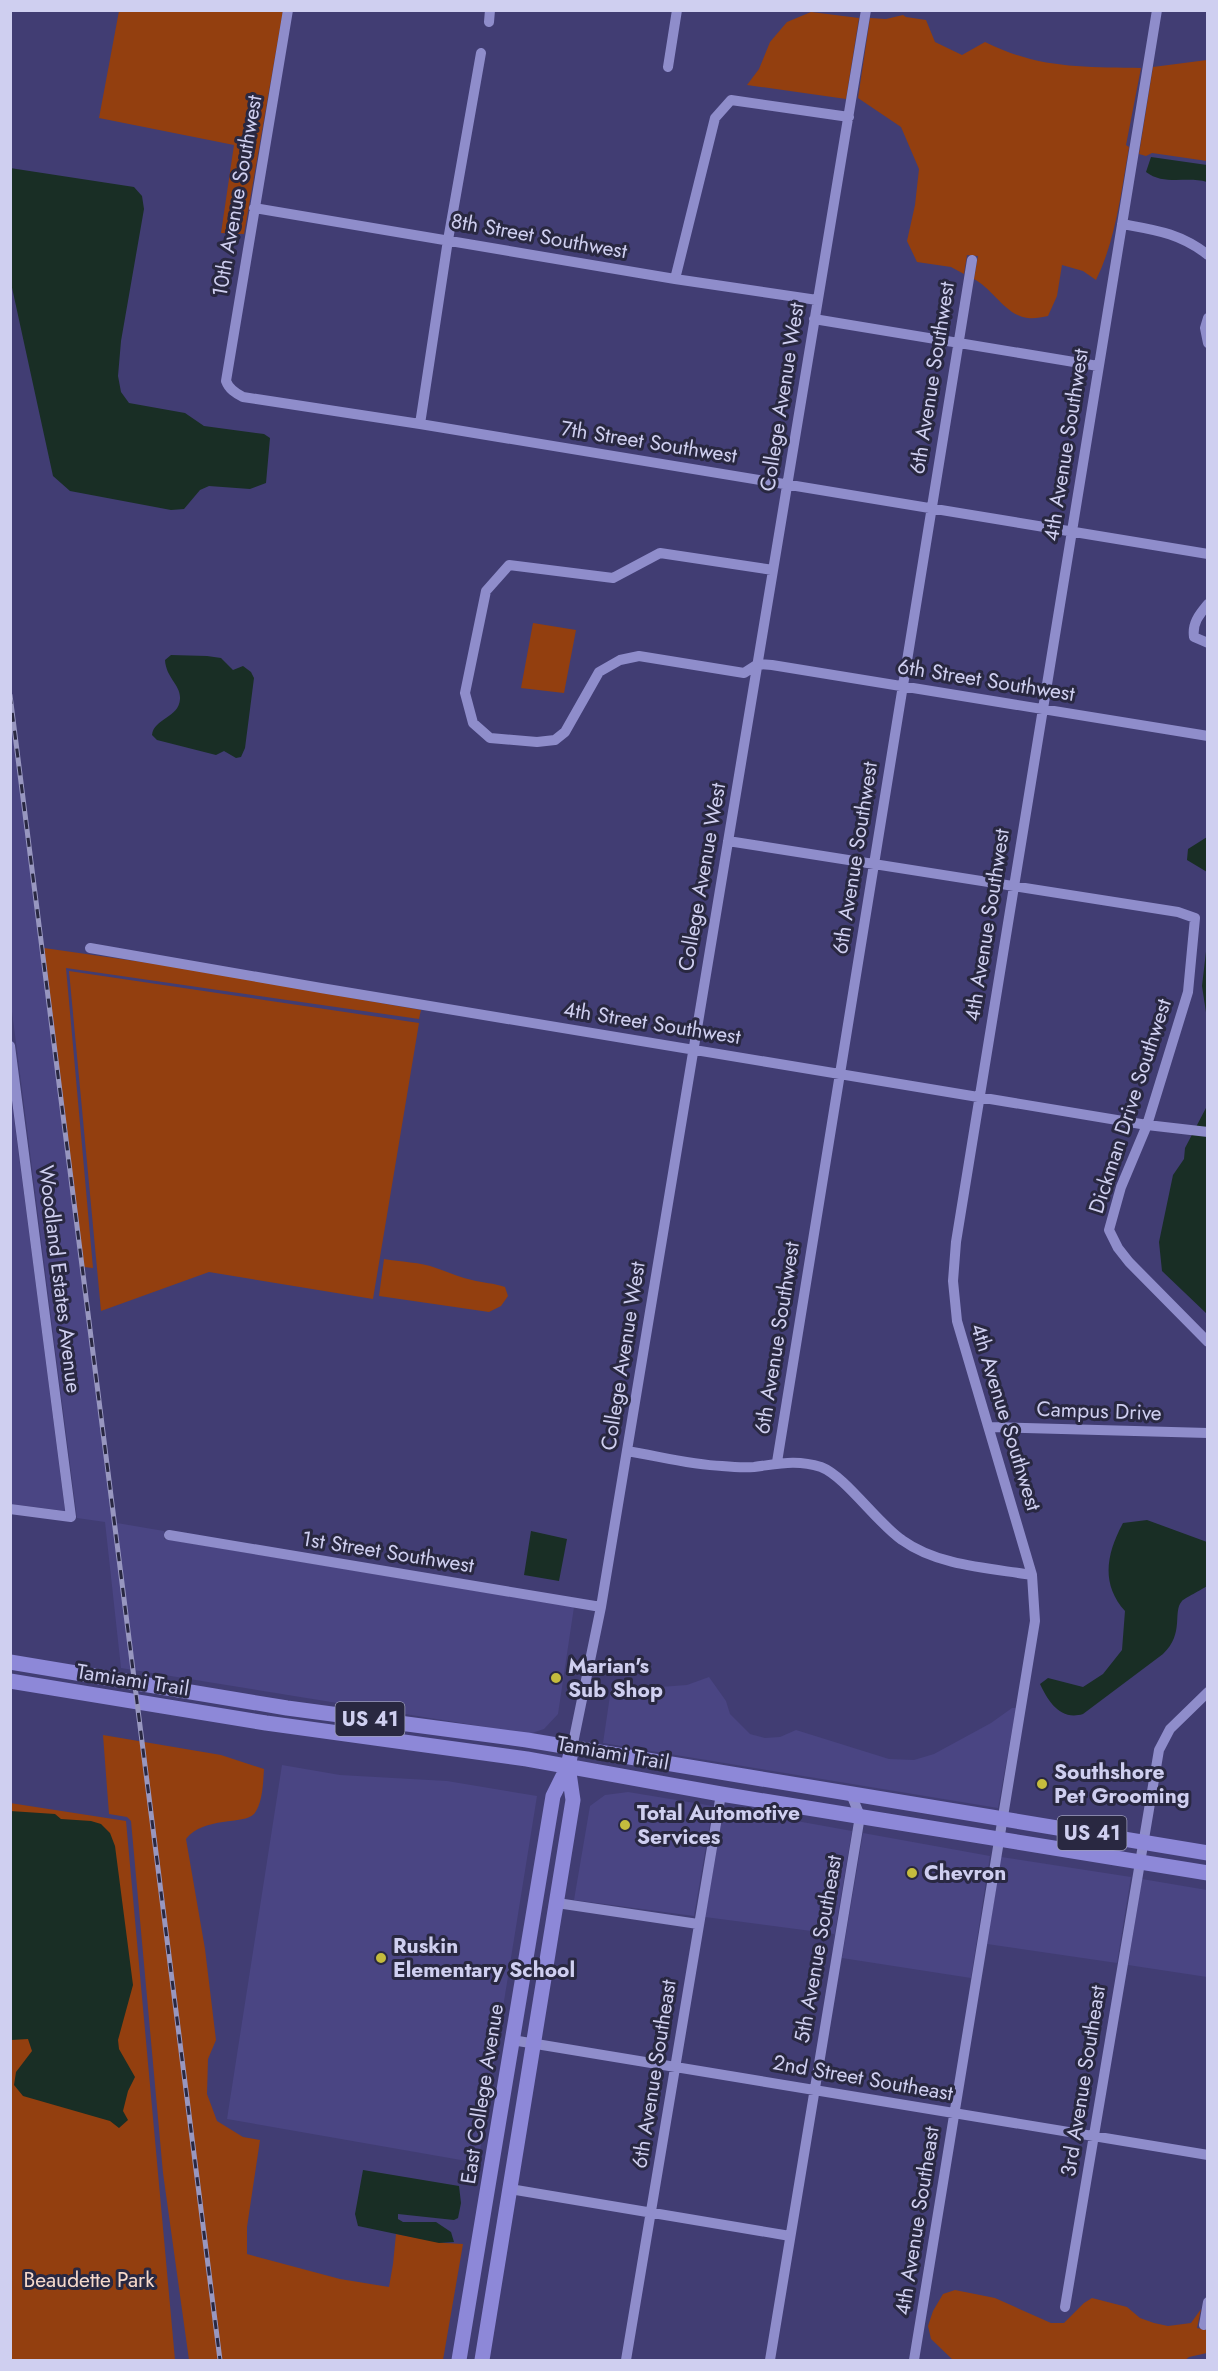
<svg xmlns="http://www.w3.org/2000/svg" width="1218" height="2371" viewBox="0 0 1218 2371" font-family="Jost,sans-serif">
<style>
.built{fill:#4a4583}
.green{fill:#933f0f}
.water{fill:#192e25}
.lines{fill:none;stroke-linecap:round;stroke-linejoin:round}
.minor{stroke:#8f8dcb;stroke-width:10}
.major{stroke:#8d88d8;stroke-width:15}
.rail-casing{stroke:#9897c0;stroke-width:5}
.rail{stroke:#292841;stroke-width:3;stroke-dasharray:9;stroke-linecap:butt}
.poi-dot{fill:#c5bc3d;stroke:#292841;stroke-width:2}
.labels{text-anchor:middle;stroke-width:6;stroke-linejoin:round;paint-order:stroke}
.shield{fill:#292841;stroke:#9d9dbc;stroke-width:1.5}
.shield-label{font-size:20px;font-weight:bold;fill:#cfcff0}
.street-label{font-size:21px;fill:#cfcff0;stroke:#292841}
.poi-label{font-size:21px;font-weight:bold;fill:#cfcff0;stroke:#292841;text-anchor:start}
.park-label{font-size:21px;fill:#f6d9cb;stroke:#292841}
</style>
<rect width="100%" height="100%" fill="#413d73"/>
<path class="built" d="M 10,701 L 117,1523 L 164,1531 L 164,1539 L 574,1607 L 558,1714 L 544,1729 L 529,1734 L 121,1668 L 105,1522 L 77,1518 L 11,1004 Z
M 10,1089 L 29,1232 L 65,1511 L 11,1504 Z
M 709,1677 L 726,1701 L 730,1714 L 750,1734 L 765,1738 L 780,1737 L 796,1730 L 889,1759 L 914,1760 L 934,1754 L 991,1723 L 1012,1708 L 1016,1708 L 998,1808 L 603,1743 L 612,1682 L 646,1688 L 687,1685 Z
M 282,1765 L 340,1775 L 447,1781 L 537,1796 L 478,2163 L 227,2119 Z
M 628,1792 L 713,1806 L 694,1916 L 574,1900 L 590,1806 L 605,1795 Z
M 724,1808 L 852,1831 L 831,1956 L 834,1934 L 705,1917 Z
M 863,1833 L 990,1856 L 971,1978 L 842,1958 Z
M 1001,1857 L 1131,1877 L 1117,1963 L 987,1944 Z
M 1142,1879 L 1207,1890 L 1207,1977 L 1128,1965 Z"/>
<path class="green" d="M 119,11 L 283,11 L 244,234 L 221,233 L 234,145 L 99,118 Z
M 811,12 L 859,18 L 846,99 L 747,85 L 759,69 L 770,42 L 787,22 Z
M 903,15 L 906,17 L 926,20 L 935,42 L 962,55 L 985,42 C 1039,69 1083,67 1141,68 L 1126,145 L 1129,147 C 1121,193 1116,239 1096,280 L 1083,271 L 1062,265 L 1057,296 L 1048,316 C 1042,317 1034,319 1028,318 C 1006,316 993,289 974,279 L 978,256 L 967,255 L 964,274 L 951,267 L 917,262 L 907,241 L 915,205 L 919,169 L 901,127 L 858,98 L 870,18 L 886,19 Z
M 1207,60 L 1207,161 L 1152,153 L 1146,156 L 1139,154 L 1153,67 Z
M 533,623 L 576,630 L 564,693 L 521,688 Z
M 44,948 L 156,964 L 421,1010 L 419,1019 L 66,968 L 93,1268 L 84,1267 Z
M 69,971 L 419,1023 L 373,1299 L 209,1272 L 101,1311 Z
M 384,1259 C 400,1262 421,1262 436,1268 C 448,1272 459,1277 472,1280 C 483,1283 494,1283 505,1287 L 508,1296 L 501,1306 L 489,1312 L 379,1296 Z
M 103,1735 L 221,1755 L 264,1769 C 263,1782 263,1803 254,1814 C 244,1825 204,1816 186,1839 L 205,1949 L 216,2040 L 208,2059 L 207,2094 L 217,2121 L 243,2137 L 260,2140 L 247,2227 L 247,2254 L 340,2279 L 389,2287 L 393,2264 L 396,2234 L 445,2243 L 463,2244 L 443,2360 L 189,2360 L 163,2173 L 131,1821 L 127,1817 L 109,1814 Z
M 10,1803 L 126,1821 L 175,2360 L 11,2360 Z
M 955,2290 L 995,2298 L 1051,2323 L 1064,2323 L 1084,2303 L 1092,2298 L 1127,2307 L 1140,2318 L 1154,2323 L 1168,2326 L 1191,2323 L 1201,2309 L 1197,2328 L 1207,2330 L 1207,2353 L 1189,2357 L 1185,2360 L 953,2360 L 931,2339 L 928,2326 L 933,2311 L 943,2294 Z"/>
<path class="water" d="M 1151,157 L 1207,165 L 1207,182 C 1187,176 1164,186 1146,172 Z
M 10,168 L 134,187 L 142,196 L 144,209 L 121,341 L 118,376 L 121,392 L 129,403 L 185,413 L 204,426 L 264,434 L 270,438 L 266,483 L 250,489 L 209,486 L 200,490 L 184,509 L 171,510 L 70,491 L 53,476 L 11,283 Z
M 171,655 L 207,656 L 221,658 L 233,670 L 243,666 L 251,672 L 254,678 L 245,748 L 241,757 L 236,758 L 224,751 L 216,755 L 157,740 L 152,735 C 154,718 179,718 180,699 C 181,685 166,678 165,660 Z
M 1207,837 L 1207,872 L 1187,860 L 1188,849 Z
M 1207,943 L 1207,1019 L 1202,986 Z
M 1207,1106 L 1207,1314 L 1162,1271 L 1159,1242 L 1173,1175 L 1184,1159 L 1185,1148 Z
M 1147,1520 L 1207,1542 L 1207,1586 C 1203,1589 1183,1599 1182,1601 C 1172,1612 1185,1633 1163,1654 L 1083,1714 C 1060,1721 1048,1701 1040,1684 L 1048,1678 L 1083,1687 L 1103,1674 L 1122,1650 L 1125,1611 C 1100,1583 1107,1553 1123,1523 Z
M 531,1531 L 567,1539 L 559,1581 L 524,1575 Z
M 10,1811 L 55,1814 L 61,1819 L 91,1821 L 101,1824 L 110,1833 L 115,1846 L 133,1985 L 118,2040 L 119,2049 L 135,2077 L 128,2091 L 123,2111 L 128,2120 L 119,2128 L 110,2121 L 23,2096 L 14,2085 L 16,2072 L 32,2051 L 28,2039 L 11,2040 Z
M 363,2170 L 459,2186 L 461,2203 L 458,2218 L 454,2220 L 398,2214 L 398,2219 L 403,2222 L 436,2222 L 451,2232 L 454,2242 L 439,2243 L 358,2226 L 355,2214 Z"/>
<g class="lines">
<path class="minor" d="M 288,10 L 226,381 C 229,389 235,393 243,397 L 420,424 L 1208,554
M 489,22 L 490,10
M 668,67 L 677,10
M 254,208 L 675,279 L 817,300
M 1122,224 C 1155,230 1180,233 1208,255
M 675,279 L 715,118 L 731,100 L 849,117
M 1208,318 L 1205,328 L 1208,343
M 814,319 L 1098,366
M 420,424 L 448,240 L 481,53
M 773,570 L 660,553 L 613,578 L 509,565 L 486,591 L 465,693 L 473,723 L 490,738 L 537,742 L 555,740 L 565,732 L 599,672 L 620,660 L 639,656 L 744,673 L 758,664 L 772,665 L 1208,736
M 1208,604 C 1199,615 1192,623 1194,637 L 1208,643
M 728,841 L 1178,912 L 1195,918 L 1188,992 L 1147,1125 L 1121,1187 L 1109,1230 L 1118,1248 L 1129,1262 L 1208,1342
M 90,948 L 321,988 L 1147,1125 L 1208,1132
M 10,1046 L 71,1517 L 10,1509
M 990,1427 L 1208,1433
M 627,1451 C 658,1456 690,1465 722,1466 C 732,1467 743,1468 754,1467 C 778,1464 796,1459 821,1467 C 845,1476 877,1523 902,1540 C 938,1566 989,1568 1032,1575
M 777,1462 L 972,260
M 169,1535 L 601,1607
M 572,1748 L 601,1607 L 866,10
M 557,1903 L 698,1924
M 512,2040 L 1208,2155
M 510,2189 L 790,2236
M 1065,2307 L 1159,1750 L 1170,1729 L 1208,1692
M 1204,2325 L 1208,2302
M 626,2360 L 721,1794
M 770,2360 L 860,1816 L 851,1794
M 914,2360 L 1035,1621 L 1032,1575 L 957,1321 L 953,1281 L 956,1242 L 1157,10"/>
<path class="major" d="M 10,1662 L 287,1708 L 527,1740 L 1208,1853
M 10,1681 L 266,1723 L 527,1759 L 721,1794 L 1208,1873
M 459,2360 L 553,1796 L 568,1766 L 570,1757
M 482,2360 L 573,1800 L 568,1766"/>
<g class="rail-casing">
<path id="rail" d="M 10,695 L 220,2360"/>
</g>
<use href="#rail" class="rail"/>
</g>
<g class="poi-dot">
<circle cx="556" cy="1678" r="6"/>
<circle cx="1042" cy="1784" r="6"/>
<circle cx="625" cy="1825" r="6"/>
<circle cx="912" cy="1873" r="6"/>
<circle cx="381" cy="1958" r="6"/>
</g>
<g class="labels">
<g class="shield">
<rect x="335.5" y="1702" width="69" height="34" rx="4.5"/>
<rect x="1057.5" y="1816" width="69" height="34" rx="4.5"/>
</g>
<g class="shield-label">
<text x="370" y="1726">US 41</text>
<text x="1092" y="1840">US 41</text>
</g>
<g class="street-label">
<text transform="translate(237 196) rotate(-80)" y="7">10th Avenue Southwest</text>
<text transform="translate(539 236) rotate(10)" y="7">8th Street Southwest</text>
<text transform="translate(932 378) rotate(-81)" y="7">6th Avenue Southwest</text>
<text transform="translate(782 397) rotate(-81)" y="7">College Avenue West</text>
<text transform="translate(649 442) rotate(9)" y="7">7th Street Southwest</text>
<text transform="translate(1066 445) rotate(-81)" y="7">4th Avenue Southwest</text>
<text transform="translate(986 680) rotate(9)" y="7">6th Street Southwest</text>
<text transform="translate(855 858) rotate(-81)" y="7">6th Avenue Southwest</text>
<text transform="translate(702 877) rotate(-80)" y="7">College Avenue West</text>
<text transform="translate(987 925) rotate(-81)" y="7">4th Avenue Southwest</text>
<text transform="translate(652 1023) rotate(9)" y="7">4th Street Southwest</text>
<text transform="translate(1130 1106) rotate(-72)" y="7">Dickman Drive Southwest</text>
<text transform="translate(60 1279) rotate(83)" y="7">Woodland Estates Avenue</text>
<text transform="translate(777 1338) rotate(-81)" y="7">6th Avenue Southwest</text>
<text transform="translate(623 1356) rotate(-81)" y="7">College Avenue West</text>
<text transform="translate(1099 1411) rotate(2)" y="7">Campus Drive</text>
<text transform="translate(1006 1417) rotate(73)" y="7">4th Avenue Southwest</text>
<text transform="translate(388 1552) rotate(9)" y="7">1st Street Southwest</text>
<text transform="translate(133 1680) rotate(9)" y="7">Tamiami Trail</text>
<text transform="translate(613 1753) rotate(10)" y="7">Tamiami Trail</text>
<text transform="translate(818 1949) rotate(-80)" y="7">5th Avenue Southeast</text>
<text transform="translate(654 2074) rotate(-81)" y="7">6th Avenue Southeast</text>
<text transform="translate(863 2078) rotate(10)" y="7">2nd Street Southeast</text>
<text transform="translate(1083 2081) rotate(-81)" y="7">3rd Avenue Southeast</text>
<text transform="translate(482 2094) rotate(-81)" y="7">East College Avenue</text>
<text transform="translate(917 2221) rotate(-81)" y="7">4th Avenue Southeast</text>
</g>
<g class="poi-label">
<text x="568" y="1673">Marian's<tspan x="568" dy="24">Sub Shop</tspan></text>
<text x="1054" y="1779">Southshore<tspan x="1054" dy="24">Pet Grooming</tspan></text>
<text x="637" y="1820">Total Automotive<tspan x="637" dy="24">Services</tspan></text>
<text x="924" y="1880">Chevron</text>
<text x="393" y="1953">Ruskin<tspan x="393" dy="24">Elementary School</tspan></text>
</g>
<g class="park-label">
<text x="89" y="2287">Beaudette Park</text>
</g>
</g>
<rect width="1218" height="2371" fill="none" stroke="#cfcff0" stroke-width="24"/>
</svg>
